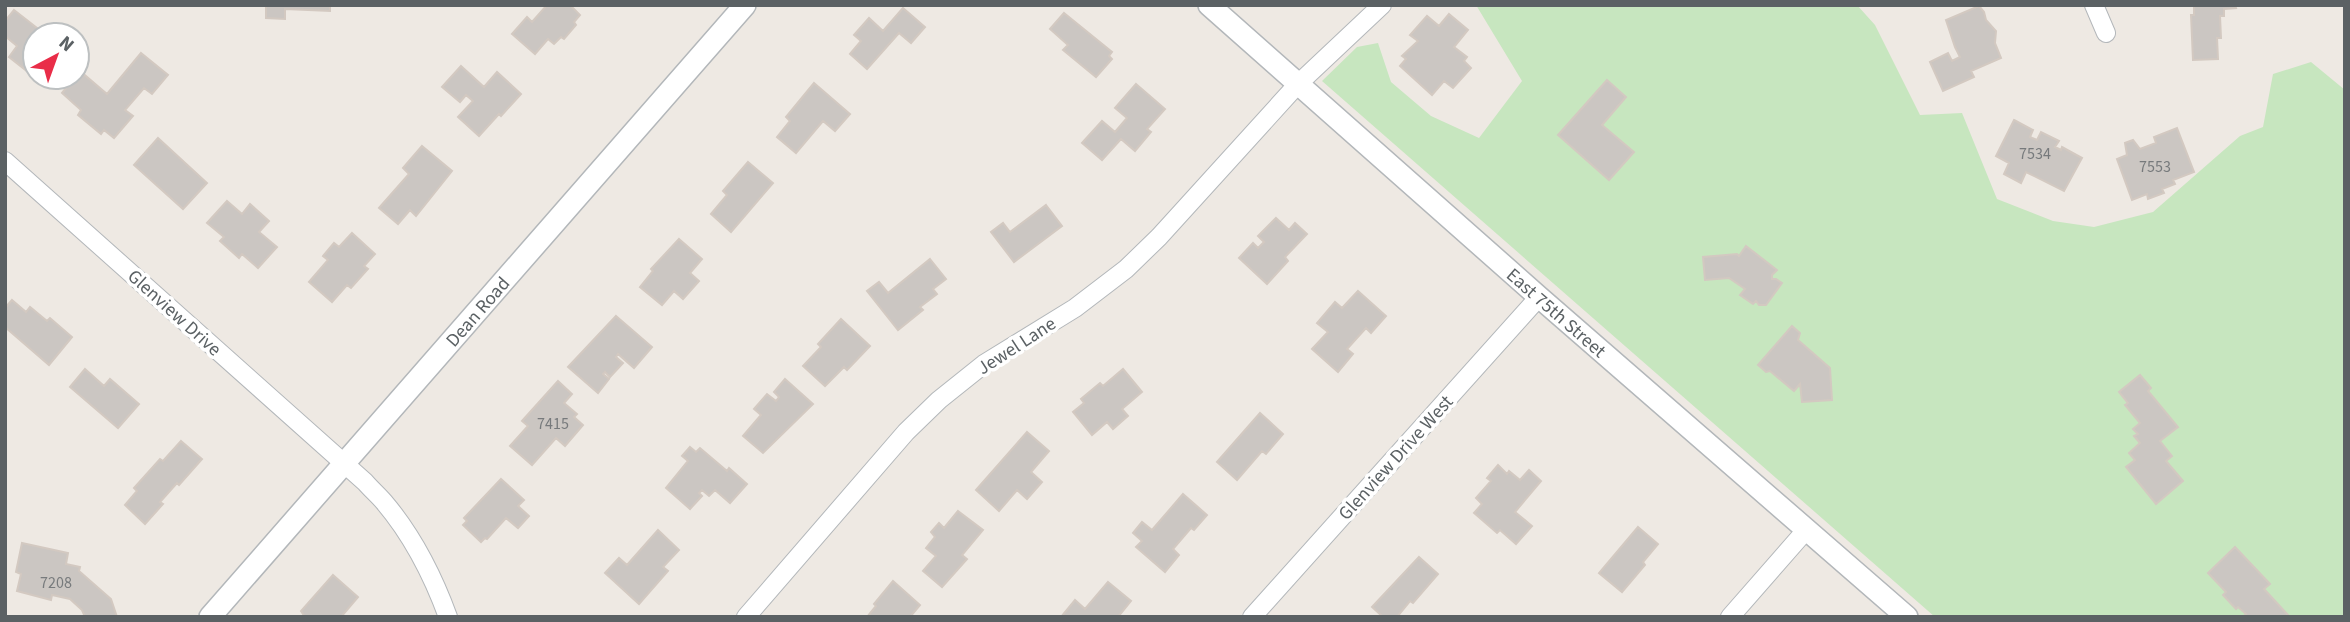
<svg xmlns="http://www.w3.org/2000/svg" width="2350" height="622" viewBox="0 0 2350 622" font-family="'Source Sans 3',sans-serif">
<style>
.green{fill:#c7e6bf}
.building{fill:#cbc6c2;stroke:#d3c9c1;stroke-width:2}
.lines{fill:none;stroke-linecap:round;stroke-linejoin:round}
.minor-casing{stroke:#b3b7ba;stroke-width:20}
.tertiary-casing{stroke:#b3b7ba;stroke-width:24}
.minor{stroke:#fff;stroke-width:18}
.tertiary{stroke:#fff;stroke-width:21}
.labels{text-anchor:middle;stroke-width:7;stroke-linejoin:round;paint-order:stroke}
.number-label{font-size:16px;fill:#777a7c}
.street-label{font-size:19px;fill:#5b6164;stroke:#fff}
</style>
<rect width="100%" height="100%" fill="#eee9e3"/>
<path class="green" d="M 1476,5 L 1857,5 L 1875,25 L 1920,115 L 1962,113 L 1997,199 L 2053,221 L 2094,227 L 2153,212 L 2240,136 L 2263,127 L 2273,74 L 2311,62 L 2345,90 L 2345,617 L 1935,617 L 1322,81 L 1357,47 L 1378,43 L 1391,82 L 1431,116 L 1479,138 L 1522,81 Z"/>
<path class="building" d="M 266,5 L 330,5 L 330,11 L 285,9 L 285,19 L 266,18 Z
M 547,5 L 570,5 L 580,15 L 574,22 L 576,25 L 564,39 L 561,37 L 554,44 L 548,39 L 535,54 L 512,34 L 527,17 L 532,22 Z
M 2194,5 L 2235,5 L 2236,8 L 2224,9 L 2224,16 L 2220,16 L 2221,38 L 2217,38 L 2218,59 L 2193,60 L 2191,15 L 2194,15 Z
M 1979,6 L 1984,12 L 1986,20 L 1996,31 L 1995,43 L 2001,58 L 1971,71 L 1974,77 L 1943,91 L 1930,62 L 1948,53 L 1952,61 L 1960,57 L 1955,47 L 1946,20 Z
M 903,8 L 925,27 L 911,43 L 899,33 L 867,69 L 850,54 L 861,41 L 854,35 L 869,18 L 883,31 Z
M 14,10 L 46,35 L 35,35 L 35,77 L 46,77 L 42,83 L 9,57 L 17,46 L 5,36 L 5,21 Z
M 1064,13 L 1112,52 L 1109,56 L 1112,59 L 1096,77 L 1063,50 L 1068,45 L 1050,29 Z
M 1449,14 L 1468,30 L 1454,47 L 1467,57 L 1464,61 L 1471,68 L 1453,88 L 1444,81 L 1432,95 L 1400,66 L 1406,59 L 1402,56 L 1418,41 L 1410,35 L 1427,16 L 1439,26 Z
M 141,53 L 168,75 L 152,94 L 144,88 L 125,110 L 133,116 L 114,138 L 104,130 L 101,134 L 78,115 L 81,110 L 62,93 L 80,71 L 107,94 Z
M 461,66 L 484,87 L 497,72 L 521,94 L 501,116 L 499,114 L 479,136 L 458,117 L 473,101 L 466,95 L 460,102 L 442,87 Z
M 1607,80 L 1626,97 L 1602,125 L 1634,152 L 1609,180 L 1558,135 Z
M 814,83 L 850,114 L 835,131 L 823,121 L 796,153 L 777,137 L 790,121 L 786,117 Z
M 1136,84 L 1165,109 L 1147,129 L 1151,132 L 1135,151 L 1121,139 L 1102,160 L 1082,143 L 1102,121 L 1115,132 L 1127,118 L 1115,108 Z
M 2014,120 L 2033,130 L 2030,137 L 2037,140 L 2041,132 L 2059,141 L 2055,147 L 2061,150 L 2062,147 L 2082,158 L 2064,191 L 2026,172 L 2021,183 L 2004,174 L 2009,163 L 1996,156 Z
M 2177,128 L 2194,172 L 2173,180 L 2175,184 L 2162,189 L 2164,193 L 2148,199 L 2147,194 L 2132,200 L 2117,159 L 2127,155 L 2125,143 L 2133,140 L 2140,149 L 2156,143 L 2154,137 Z
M 158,138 L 207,183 L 183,209 L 134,165 Z
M 422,146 L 452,171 L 416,216 L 410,210 L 398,224 L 379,208 L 409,174 L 403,168 Z
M 748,162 L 773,183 L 731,232 L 711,214 L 727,195 L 723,191 Z
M 227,201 L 242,214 L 250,204 L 269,221 L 259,232 L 277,247 L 258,268 L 242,254 L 239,258 L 220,241 L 224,237 L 207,223 Z
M 1046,205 L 1062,226 L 1014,262 L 991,232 L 1003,223 L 1010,232 Z
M 1276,218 L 1289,230 L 1295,223 L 1307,234 L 1285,257 L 1288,261 L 1267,284 L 1239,258 L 1253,243 L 1258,248 L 1264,242 L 1258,236 Z
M 352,233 L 375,254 L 364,266 L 368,269 L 351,288 L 347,285 L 332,302 L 309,282 L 328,260 L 323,256 L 334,243 L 339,247 Z
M 679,239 L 702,259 L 690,273 L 699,281 L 683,299 L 674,291 L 662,305 L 640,287 L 653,271 L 651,269 Z
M 1746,246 L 1777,270 L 1772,275 L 1772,279 L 1776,279 L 1782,283 L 1766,305 L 1759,305 L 1756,301 L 1753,304 L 1740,295 L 1745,289 L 1729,278 L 1705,280 L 1703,257 L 1737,254 L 1739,256 Z
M 930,259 L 946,279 L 933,289 L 937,294 L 920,307 L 923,310 L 898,330 L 867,291 L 879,282 L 888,293 Z
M 1358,291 L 1386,316 L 1371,333 L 1366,328 L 1347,349 L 1353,354 L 1338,372 L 1312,349 L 1328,332 L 1317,323 L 1335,302 L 1342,308 Z
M 12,300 L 26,312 L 30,307 L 47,321 L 50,318 L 72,337 L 49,365 L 5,327 L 5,308 Z
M 616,316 L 652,347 L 634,368 L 618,354 L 616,357 L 623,363 L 610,377 L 605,372 L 603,374 L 609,379 L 598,393 L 568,367 Z
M 841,319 L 870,346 L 847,370 L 844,367 L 825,386 L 803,366 L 821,347 L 818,344 Z
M 1792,326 L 1800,333 L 1798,340 L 1830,368 L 1832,400 L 1802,402 L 1800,384 L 1794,391 L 1770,371 L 1766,372 L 1758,365 Z
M 85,369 L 104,386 L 110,379 L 139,404 L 118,428 L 70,387 Z
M 1123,369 L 1142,392 L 1122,409 L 1128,416 L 1113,429 L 1107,422 L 1092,435 L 1073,412 L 1084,403 L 1081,399 L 1100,383 L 1103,386 Z
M 2140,375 L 2151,388 L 2148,391 L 2178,427 L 2160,441 L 2172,456 L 2166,461 L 2183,481 L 2156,504 L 2126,467 L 2135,460 L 2129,453 L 2140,443 L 2134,436 L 2138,434 L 2133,429 L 2140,423 L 2125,405 L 2128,403 L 2119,392 Z
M 785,379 L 813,404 L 763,453 L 743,436 L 761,415 L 754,409 L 767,394 L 776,401 L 779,397 L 774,392 Z
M 558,381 L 572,394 L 564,403 L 577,414 L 574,417 L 583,425 L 565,446 L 556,438 L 532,465 L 510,446 L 528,426 L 522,421 Z
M 1260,413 L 1283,434 L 1266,454 L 1262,451 L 1237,480 L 1217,462 Z
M 1027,432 L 1049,451 L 1031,472 L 1042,482 L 1027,499 L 1017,490 L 999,511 L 976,490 Z
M 181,441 L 202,459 L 179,485 L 177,483 L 160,502 L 163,504 L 145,524 L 125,505 L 137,491 L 134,488 L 160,459 L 163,461 Z
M 690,447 L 696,452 L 700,448 L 727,471 L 729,468 L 747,484 L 730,503 L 715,490 L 709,496 L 702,490 L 699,493 L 702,496 L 690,509 L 666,488 L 688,461 L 682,456 Z
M 1498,465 L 1507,474 L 1509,471 L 1520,480 L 1529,470 L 1541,481 L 1515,512 L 1532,526 L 1516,544 L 1500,530 L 1497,533 L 1474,513 L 1482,504 L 1476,498 L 1491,481 L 1487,478 Z
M 501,479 L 524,500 L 518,506 L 529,516 L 518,528 L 506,518 L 487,539 L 485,538 L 481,542 L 463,525 L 467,521 L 464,518 Z
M 1183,494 L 1207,515 L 1194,530 L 1191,528 L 1173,549 L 1179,555 L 1165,572 L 1136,547 L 1142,541 L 1133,533 L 1142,522 L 1152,530 Z
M 958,511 L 983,530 L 962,555 L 967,559 L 942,587 L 923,571 L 936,556 L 926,548 L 935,537 L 931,532 L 939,523 L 944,528 Z
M 1638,527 L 1658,544 L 1643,562 L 1645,565 L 1622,592 L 1599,573 Z
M 658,530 L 679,550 L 663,567 L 668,571 L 639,604 L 605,573 L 619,558 L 627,565 Z
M 22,543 L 68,553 L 66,564 L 80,567 L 79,571 L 111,599 L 117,617 L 85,617 L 82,610 L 70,599 L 52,595 L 51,600 L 17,591 L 21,574 L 16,572 Z
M 2235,547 L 2270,584 L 2264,589 L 2288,615 L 2286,617 L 2243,617 L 2246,614 L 2238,607 L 2236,609 L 2223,595 L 2226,592 L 2208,573 Z
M 1419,557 L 1438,574 L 1413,603 L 1410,601 L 1397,617 L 1383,617 L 1372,607 Z
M 333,575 L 358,597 L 341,617 L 305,617 L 301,611 Z
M 893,581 L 920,605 L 910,617 L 867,617 L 876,606 L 874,604 Z
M 1108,582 L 1131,601 L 1118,617 L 1061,617 L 1075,600 L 1085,609 Z"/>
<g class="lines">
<g class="minor-casing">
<path id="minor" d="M 2094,5 L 2106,33
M 5,161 L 365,482 C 371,489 378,495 384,502 C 412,535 433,576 448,617
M 746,617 L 906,432 L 939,400 L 984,364 L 1075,308 L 1126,269 L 1159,237 L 1297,85 L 1382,5
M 1252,617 L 1539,297
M 1730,617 L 1807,529"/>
</g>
<g class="tertiary-casing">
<g id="tertiary">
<path id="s1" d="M 1209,5 L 1539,297 L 1907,617"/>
<path id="s2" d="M 210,617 L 745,5"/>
</g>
</g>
<use href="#minor" class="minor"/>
<use href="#tertiary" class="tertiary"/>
</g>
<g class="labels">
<g class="number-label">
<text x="2035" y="159">7534</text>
<text x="2155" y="172">7553</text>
<text x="553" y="429">7415</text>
<text x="56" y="588">7208</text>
</g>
<g class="street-label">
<text dy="7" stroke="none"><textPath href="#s2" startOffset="406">Dean Road</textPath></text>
<text transform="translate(175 312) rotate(42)" y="7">Glenview Drive</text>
<text dy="7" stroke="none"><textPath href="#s1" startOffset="464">East 75th Street</textPath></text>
<text transform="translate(1016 345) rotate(-33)" y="7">Jewel Lane</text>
<text transform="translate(1395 457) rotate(-48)" y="7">Glenview Drive West</text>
</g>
</g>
<rect width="2350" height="622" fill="none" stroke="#5b6164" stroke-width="14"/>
<g transform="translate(56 56) rotate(41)"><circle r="33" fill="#ffffff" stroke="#bdc0c1" stroke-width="2"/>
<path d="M0-5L12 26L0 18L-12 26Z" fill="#e92d48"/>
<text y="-10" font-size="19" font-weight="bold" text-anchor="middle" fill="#5b6164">N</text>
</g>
</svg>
